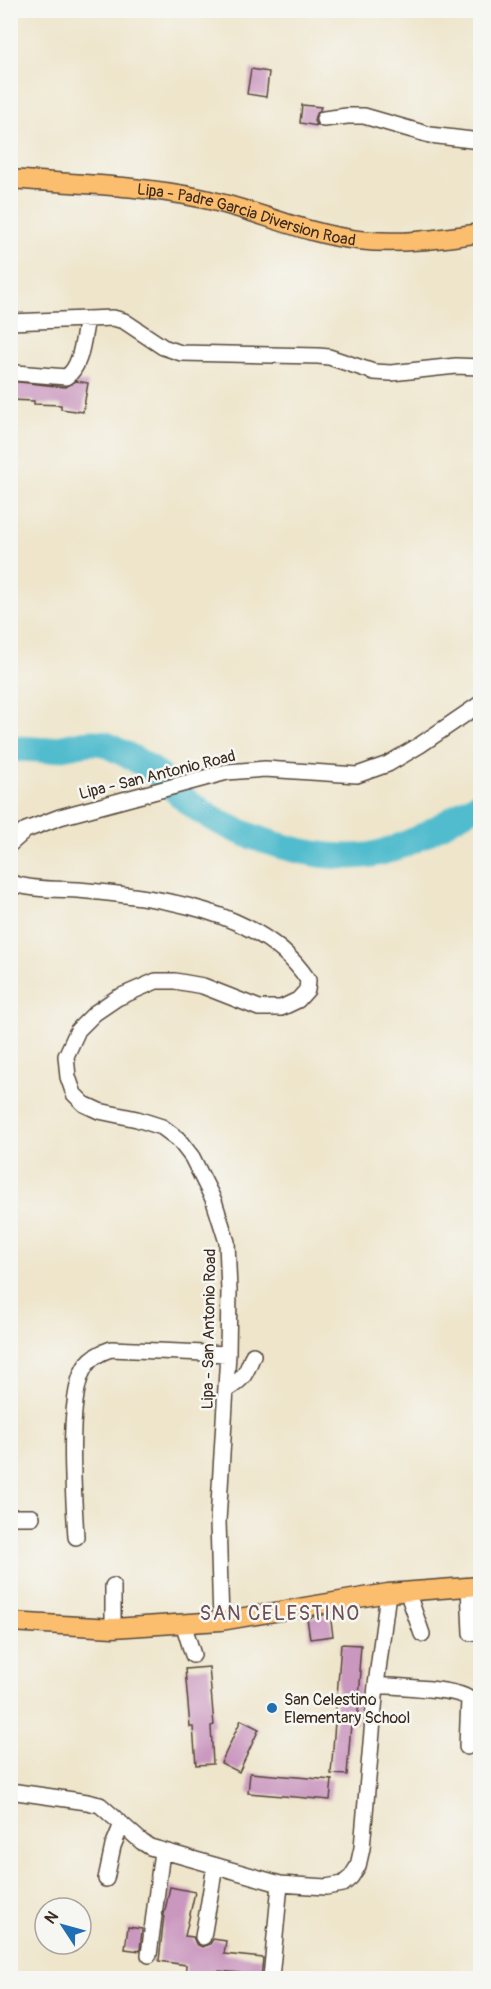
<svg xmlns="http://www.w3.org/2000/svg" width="491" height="1989" viewBox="0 0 491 1989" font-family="Pangolin,sans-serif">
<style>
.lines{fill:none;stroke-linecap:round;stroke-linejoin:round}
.river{stroke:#51bccd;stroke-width:26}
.building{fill:#ca97bf}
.minor-casing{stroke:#564638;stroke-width:18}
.major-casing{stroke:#564638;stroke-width:21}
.minor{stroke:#fff;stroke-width:15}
.major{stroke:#fbbd6e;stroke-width:18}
.poi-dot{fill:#1f6fb2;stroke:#f6f6f2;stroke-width:2}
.labels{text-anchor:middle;stroke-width:5;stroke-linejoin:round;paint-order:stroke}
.street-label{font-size:16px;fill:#3b2a1e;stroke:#f6f6f2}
.poi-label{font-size:16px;fill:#3b2a1e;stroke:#f6f6f2;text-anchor:start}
.quarter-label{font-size:20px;letter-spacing:1.5px;fill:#6d5056;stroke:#f6f6f2}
</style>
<rect width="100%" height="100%" fill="#f6f6f2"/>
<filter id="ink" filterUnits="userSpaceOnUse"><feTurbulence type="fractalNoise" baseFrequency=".0167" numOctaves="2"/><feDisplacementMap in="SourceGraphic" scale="12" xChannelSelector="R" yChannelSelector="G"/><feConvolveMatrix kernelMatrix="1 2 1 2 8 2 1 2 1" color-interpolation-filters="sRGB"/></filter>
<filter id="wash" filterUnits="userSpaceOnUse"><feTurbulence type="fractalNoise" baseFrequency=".008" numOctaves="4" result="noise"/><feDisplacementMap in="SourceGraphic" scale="24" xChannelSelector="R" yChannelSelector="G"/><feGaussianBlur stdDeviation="1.35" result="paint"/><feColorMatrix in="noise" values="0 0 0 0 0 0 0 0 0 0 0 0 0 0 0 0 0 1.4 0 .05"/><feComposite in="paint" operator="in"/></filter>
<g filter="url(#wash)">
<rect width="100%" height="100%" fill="#eee5cb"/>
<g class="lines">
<path class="river" d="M 10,750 C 23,747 34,750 46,750 C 65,749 86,739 105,744 C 110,746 116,750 121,752 C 135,759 149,766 160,776 C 169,784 177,793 187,801 C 229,835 315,863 370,855 C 410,848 445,822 480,803"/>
</g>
<g id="blocks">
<path class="building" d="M 251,69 L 269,72 L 266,97 L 247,94 Z
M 302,105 L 321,107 L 320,110 L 315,116 L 314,121 L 317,126 L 300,123 Z
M 10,381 L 65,387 L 76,381 L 88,383 L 83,412 L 61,409 L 61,405 L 34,404 L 34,401 L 10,400 Z
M 330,1614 L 333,1636 L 310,1639 L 307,1618 Z
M 341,1644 L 361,1645 L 359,1671 L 361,1671 L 357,1724 L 351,1724 L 347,1775 L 331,1774 Z
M 209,1667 L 214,1725 L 211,1726 L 213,1764 L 196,1765 L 193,1727 L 190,1727 L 185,1669 Z
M 241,1720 L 259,1729 L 239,1772 L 221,1763 Z
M 250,1773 L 332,1780 L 330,1800 L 248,1793 Z
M 170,1887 L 195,1892 L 185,1936 L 193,1937 L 196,1944 L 202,1947 L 210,1944 L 213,1939 L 226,1941 L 224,1954 L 263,1958 L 261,1978 L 240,1978 L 240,1973 L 219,1971 L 218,1978 L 185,1978 L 186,1965 L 159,1961 L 164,1915 Z
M 128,1927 L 142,1929 L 140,1951 L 125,1949 Z"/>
</g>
</g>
<g filter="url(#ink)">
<use href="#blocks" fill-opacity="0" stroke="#564638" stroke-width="1.5"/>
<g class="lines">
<g class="minor-casing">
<path id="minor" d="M 324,119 L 347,116 L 364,116 L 430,135 L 480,141
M 10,322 L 113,318 L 124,321 L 163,347 L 181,353 L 318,356 L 329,357 L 374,372 L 391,373 L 456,366 L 480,367
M 16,373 L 66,377 C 82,367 83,336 87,319
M 10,844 L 26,830 L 60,817 L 227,772 L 265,769 L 357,775 L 388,764 L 420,745 L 480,704
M 10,882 C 26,890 60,889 78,890 C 156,897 261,908 308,980 L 307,990 L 298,1000 L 281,1008 L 259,1008 L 203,986 L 175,981 L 156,981 L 117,998 L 95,1013 L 78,1030 L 66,1056 L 68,1077 L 74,1094 L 84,1104 L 99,1111 L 137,1119 L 162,1127 L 178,1139 L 192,1157 L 214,1201 L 227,1242 L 229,1291 L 228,1354 L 218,1521 L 221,1621
M 226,1390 C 244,1379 246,1374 253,1355
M 10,1517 L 32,1517
M 76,1537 C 74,1500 65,1391 87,1364 C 93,1356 102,1352 111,1349 L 228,1354
M 113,1586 L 113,1628
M 469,1586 L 471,1633
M 407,1591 L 422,1634
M 183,1623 L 193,1655
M 376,1685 C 394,1687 459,1688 469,1699 L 467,1747
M 10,1791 L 87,1802 L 100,1805 L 142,1842 L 150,1847 L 280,1884 L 326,1887 L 343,1884 L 351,1877 L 358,1866 L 362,1848 L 376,1685 L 388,1593
M 106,1879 L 113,1846 L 122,1824
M 203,1937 L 215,1866
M 149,1955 L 162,1851
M 271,1978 L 280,1884"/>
</g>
<g class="major-casing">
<g id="major">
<path id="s1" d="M 10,179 C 73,184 139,185 200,198 C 254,209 304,234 358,240 C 399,245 440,239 480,233"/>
<path d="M 10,1622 L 113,1628 L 221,1621 L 388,1593 L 480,1586"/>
</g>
</g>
<use href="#minor" class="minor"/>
<use href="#major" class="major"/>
</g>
</g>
<circle class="poi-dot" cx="272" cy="1708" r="6"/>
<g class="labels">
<g class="street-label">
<text dy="6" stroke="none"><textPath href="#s1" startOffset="240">Lipa - Padre Garcia Diversion Road</textPath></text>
<text transform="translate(157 774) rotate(-14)" y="6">Lipa - San Antonio Road</text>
<text transform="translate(208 1329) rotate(-89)" y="6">Lipa - San Antonio Road</text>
</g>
<g class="poi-label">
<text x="284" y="1705">San Celestino<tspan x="284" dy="18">Elementary School</tspan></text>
</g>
<g class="quarter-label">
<text x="280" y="1620">SAN CELESTINO</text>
</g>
</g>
<rect width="491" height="1989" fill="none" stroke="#f6f6f2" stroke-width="36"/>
<g transform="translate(63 1926) rotate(306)"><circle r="28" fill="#f6f6f2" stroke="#aba49d" stroke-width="1.5"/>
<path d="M0-4.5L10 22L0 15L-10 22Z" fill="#1f6fb2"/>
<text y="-9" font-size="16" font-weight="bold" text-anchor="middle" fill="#3b2a1e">N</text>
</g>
</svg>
